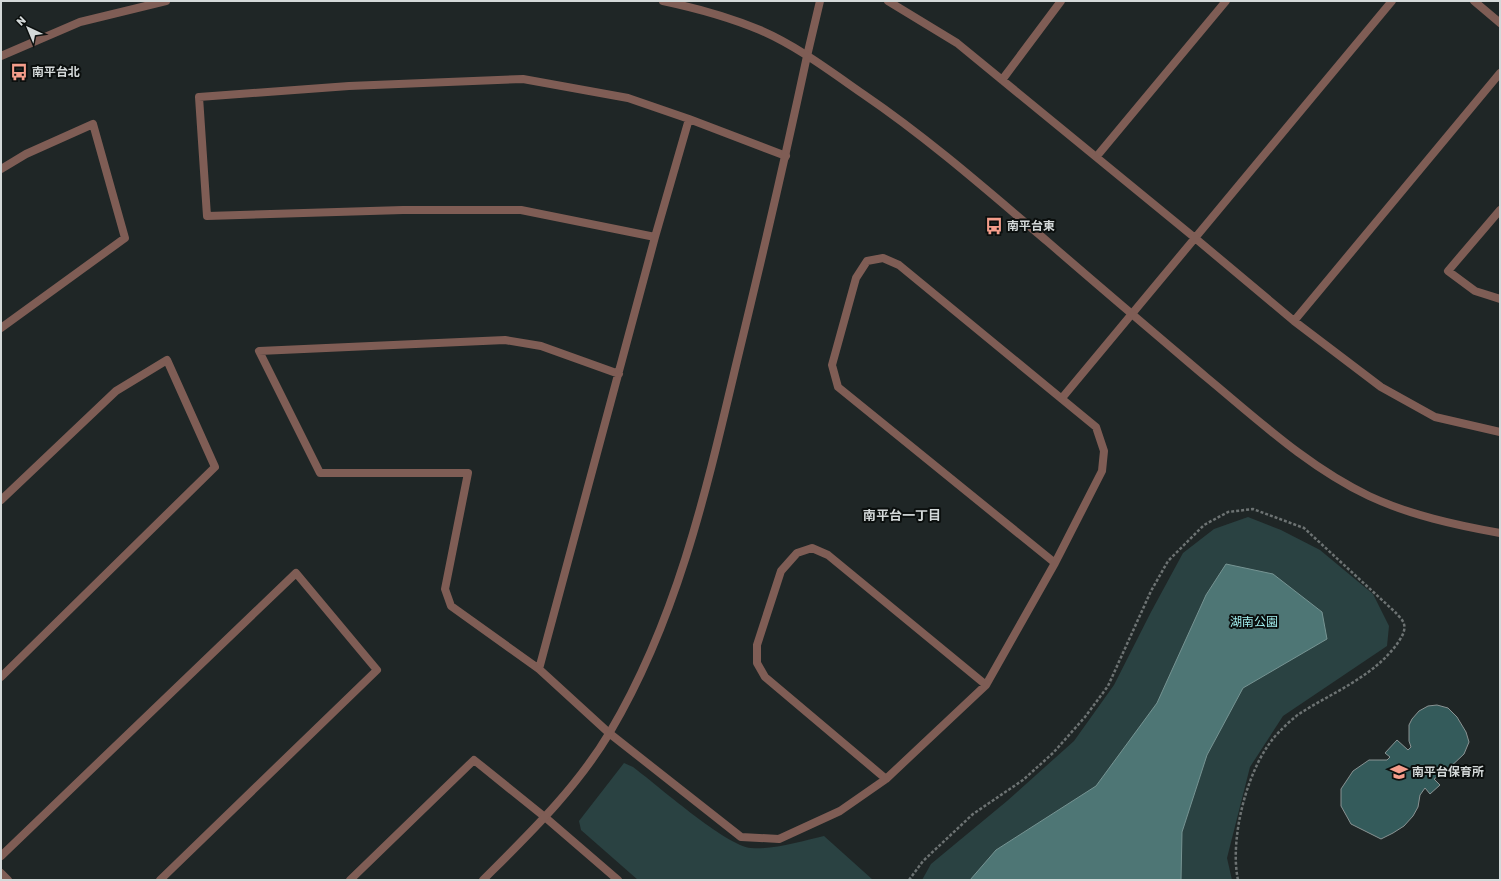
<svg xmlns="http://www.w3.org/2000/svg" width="1501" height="881" viewBox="0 0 1501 881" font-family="Rubik,'Noto Sans JP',sans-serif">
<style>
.green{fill:#2a4242}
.water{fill:#4e7675;stroke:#769493}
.building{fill:#345b5b;stroke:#899393}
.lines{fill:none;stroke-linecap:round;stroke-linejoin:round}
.path{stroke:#6d7373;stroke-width:2.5;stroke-dasharray:3 2;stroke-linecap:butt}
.minor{stroke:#7f5d55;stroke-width:8}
.tertiary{stroke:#7f5d55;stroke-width:8}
.labels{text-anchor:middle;stroke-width:4;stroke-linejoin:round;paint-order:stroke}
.poi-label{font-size:12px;font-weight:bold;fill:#d4d9d9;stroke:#0b0f0e;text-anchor:start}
.park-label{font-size:12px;fill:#a1edec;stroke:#0b0f0e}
.neighbourhood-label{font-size:13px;font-weight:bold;fill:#d4d9d9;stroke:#0b0f0e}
</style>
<rect width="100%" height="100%" fill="#1f2626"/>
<path class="green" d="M 1248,517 L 1281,530 L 1320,550 L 1373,594 L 1389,626 L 1387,646 L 1283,716 L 1250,767 L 1227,858 L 1232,880 L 922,880 L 931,864 L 1007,801 L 1074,741 L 1114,685 L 1151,612 L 1183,553 L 1214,529 Z
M 624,763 L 633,767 C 656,784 726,846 751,848 C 774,850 802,841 824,836 L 873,880 L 638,880 L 581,830 L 579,821 Z"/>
<path class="water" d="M 1226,564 L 1273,574 L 1322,612 L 1327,639 L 1243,688 L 1207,755 L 1182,832 L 1181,880 L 970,880 L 996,850 L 1096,786 L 1157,703 L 1206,595 Z"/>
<path class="building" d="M 1437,705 L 1448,708 L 1457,717 L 1466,732 L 1469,742 L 1464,754 L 1445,772 L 1434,779 L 1440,785 L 1430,794 L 1425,788 L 1420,795 L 1418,807 L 1413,816 L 1404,826 L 1393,833 L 1381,839 L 1351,824 L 1341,806 L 1341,789 L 1353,771 L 1369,760 L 1387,760 L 1390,757 L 1385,753 L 1397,740 L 1408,750 L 1411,747 L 1409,741 L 1409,725 L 1412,719 L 1419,711 L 1428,706 Z"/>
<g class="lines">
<path class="path" d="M 909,880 L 923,861 L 973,814 L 1023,780 L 1053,753 L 1085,717 L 1108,686 L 1151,591 L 1168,561 L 1204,525 L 1228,512 L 1253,509 L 1304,528 L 1395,612 C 1398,615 1403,620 1404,624 C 1406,631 1401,638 1397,644 C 1373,677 1333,692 1299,714 C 1292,719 1285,726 1279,732 C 1248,763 1229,838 1238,880"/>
<path class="minor" d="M 888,1 L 957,43 L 1195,238 L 1062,398
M 1392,1 L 1195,238 L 1294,321 L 1500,73
M 1474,1 L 1500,23
M 807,56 L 820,1
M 1002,80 L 1061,1
M 689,119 L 655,237 L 539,669 L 609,733 L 741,837 L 779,839 L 840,811 L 886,779 L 986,685 L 1055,563 L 1102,471 L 1104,451 L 1096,427 L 899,265 L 883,258 L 867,261 L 856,278 L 832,365 L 838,387 L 1055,563
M 1097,156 L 1226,1
M 1,169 L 26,154 L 93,124 L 125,238 L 1,328
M 1500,210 L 1448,271 L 1475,291 L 1500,299
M 655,237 L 521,210 L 403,210 L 207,216 L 199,97 L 349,86 L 523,79 L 628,98 L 689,119 L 786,156
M 1294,321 L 1381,387 L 1435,417 L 1500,432
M 1,500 L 116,391 L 167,360 L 215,467 L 1,677
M 539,669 L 451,606 L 445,589 L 468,473 L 320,473 L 259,351 L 505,340 L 541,346 L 619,374
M 886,779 L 765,677 L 757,663 L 757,645 L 781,571 L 797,553 L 812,548 L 828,555 L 986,685
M 1,856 L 296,573 L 377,670 L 160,880
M 1,873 L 8,880
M 350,880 L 474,760 L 546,818 L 618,880"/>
<path class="tertiary" d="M 663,1 C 696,8 729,17 760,30 C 797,46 830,71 863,94 C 929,139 988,191 1048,242 C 1101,288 1153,332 1206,377 C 1258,420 1308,467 1369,496 C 1410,515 1455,525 1500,533
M 1,56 L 80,22 L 166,1
M 483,880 C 529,834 576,789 610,732 C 677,619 706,492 736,365 C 761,262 785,159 807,56"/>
</g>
<defs>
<g id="bus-bare" transform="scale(1.38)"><path d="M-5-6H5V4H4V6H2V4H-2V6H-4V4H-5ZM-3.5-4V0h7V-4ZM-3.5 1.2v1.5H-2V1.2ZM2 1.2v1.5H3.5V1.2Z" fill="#f49d8b" stroke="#0b0f0e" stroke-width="2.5" paint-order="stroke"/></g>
<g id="school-bare" transform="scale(1.38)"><path d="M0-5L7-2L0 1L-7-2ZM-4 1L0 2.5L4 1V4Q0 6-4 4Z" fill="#f49d8b" stroke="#0b0f0e" stroke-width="2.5" paint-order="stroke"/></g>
</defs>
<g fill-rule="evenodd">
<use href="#bus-bare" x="19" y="72"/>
<use href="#bus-bare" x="994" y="226"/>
<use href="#school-bare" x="1399" y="772"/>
</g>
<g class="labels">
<g class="poi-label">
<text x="32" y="76">南平台北</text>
<text x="1007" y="230">南平台東</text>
<text x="1412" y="776">南平台保育所</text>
</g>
<g class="park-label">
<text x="1254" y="626">湖南公園</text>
</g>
<g class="neighbourhood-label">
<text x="902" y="520">南平台一丁目</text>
</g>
</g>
<rect width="1501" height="881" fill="none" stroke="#d4d9d9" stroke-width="4"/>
<g transform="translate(28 28) rotate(316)" stroke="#0b0f0e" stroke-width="3" paint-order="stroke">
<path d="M0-3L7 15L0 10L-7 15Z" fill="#d4d9d9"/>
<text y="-6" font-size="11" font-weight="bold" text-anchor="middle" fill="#d4d9d9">N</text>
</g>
</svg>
